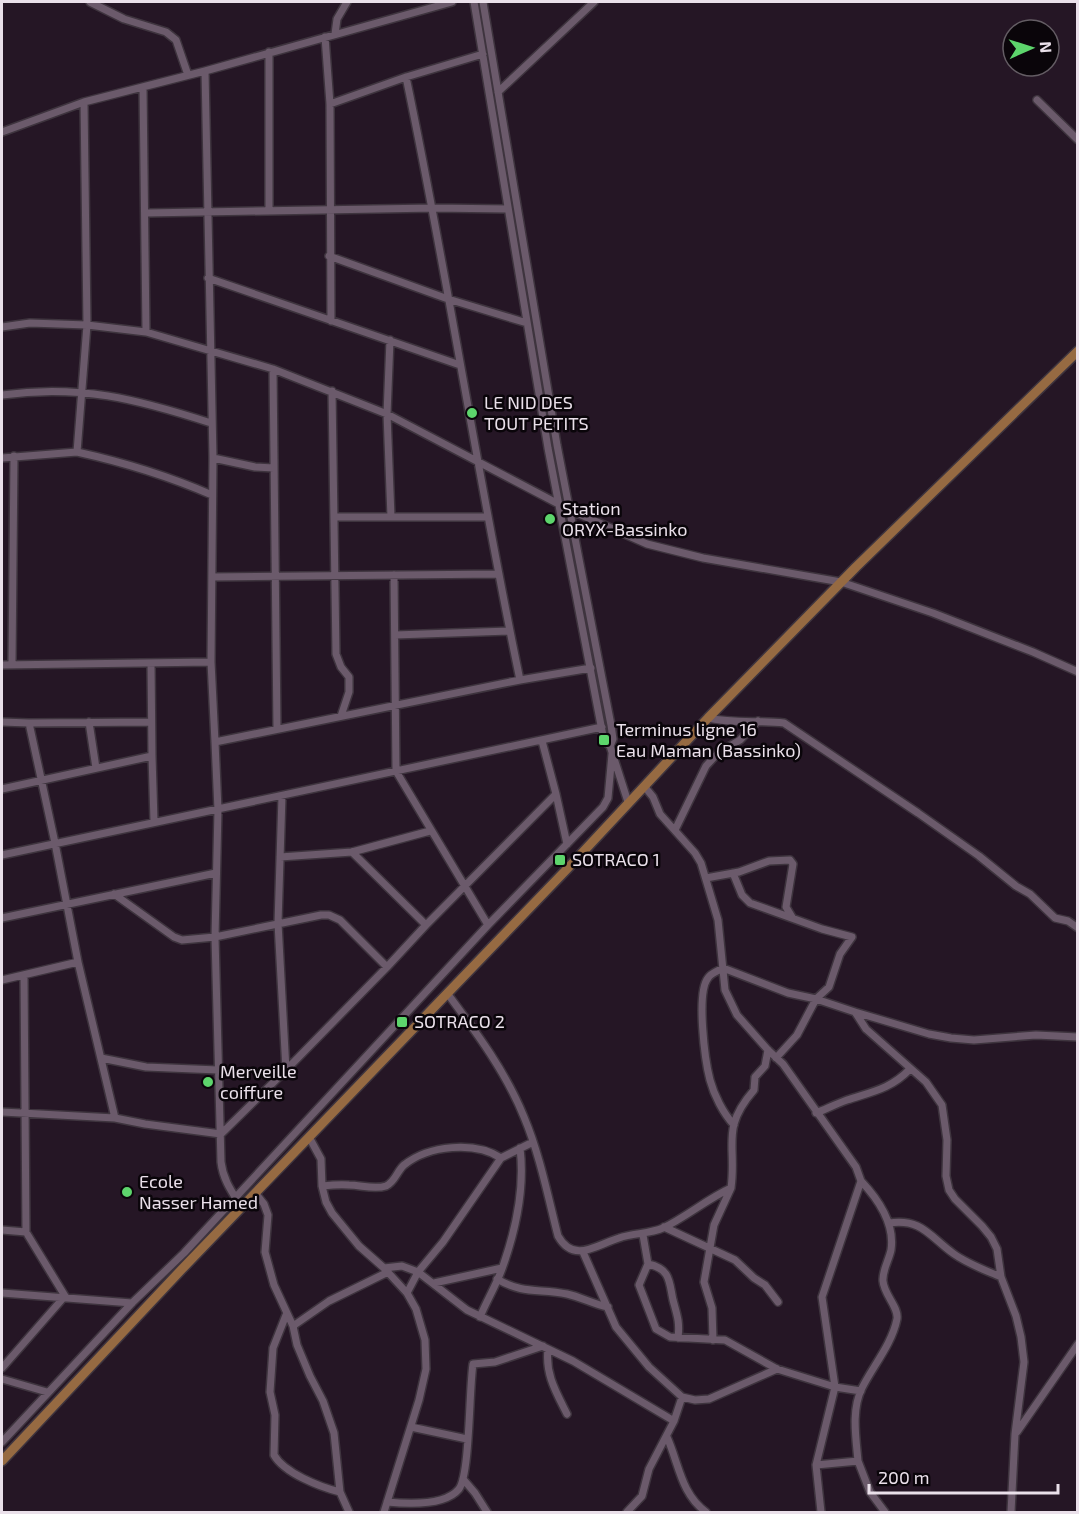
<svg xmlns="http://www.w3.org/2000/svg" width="1079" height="1514" viewBox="0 0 1079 1514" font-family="'Exo 2',sans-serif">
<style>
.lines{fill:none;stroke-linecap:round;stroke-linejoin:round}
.minor-casing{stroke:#3e343e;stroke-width:10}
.major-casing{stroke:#3e343e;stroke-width:12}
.minor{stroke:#6b5a6b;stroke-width:7}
.major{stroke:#966a42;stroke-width:9}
.poi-dot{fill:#5dd56c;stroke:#0a050a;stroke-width:2}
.labels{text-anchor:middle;stroke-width:5;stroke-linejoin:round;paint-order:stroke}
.poi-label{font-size:18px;fill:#eae0ea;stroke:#0a050a;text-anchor:start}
</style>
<rect width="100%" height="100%" fill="#251625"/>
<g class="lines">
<g class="minor-casing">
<path id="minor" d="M 90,2 L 124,19 L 166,32 L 176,40 L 188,75
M 474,2 L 548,448 L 604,741 L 610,746 L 628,802
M 483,2 L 557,445 L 611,725 L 613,739 L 610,746
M 335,34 L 337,19 L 347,2
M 325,37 L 330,104 L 331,321
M 205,71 L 213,458 L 211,662 L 215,742 L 520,680 C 478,480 448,277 406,77
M 143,87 L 146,332
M 498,92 L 594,2
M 1037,100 L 1078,140
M 84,102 L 87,325 L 77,452 C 127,463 166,475 212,495
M 330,104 L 406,77 L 483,54
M 2,132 L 84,102 L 205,71 L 452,2
M 269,210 L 269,52
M 146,213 L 434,208 L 508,209
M 329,256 L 448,299 L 527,323
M 208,278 L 460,365
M 2,327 L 30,323 L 87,325 L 146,332 L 273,369 L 387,414 L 570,510 L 647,544 L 703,558 L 841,582 L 933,613 L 1033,652 L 1078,672
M 390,340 L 387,414 L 391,517
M 273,369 L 277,729
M 332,391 L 336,654 L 341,667 L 349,677 L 349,692 L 341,716
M 2,395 C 79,384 137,399 211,423
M 2,458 L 77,452
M 213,458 L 255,467 L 274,468
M 334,517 L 488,517
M 394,575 L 396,771 L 488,925
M 212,577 L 498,574
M 395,635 L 509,631
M 12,664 L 14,456
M 2,665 L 211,662
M 520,680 L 591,668
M 708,718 C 734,724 758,720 784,723 L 918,813 L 979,856 L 1016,886 L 1030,894 L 1055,918 L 1068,921 L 1078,928
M 2,722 L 29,723 L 55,843 L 78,962 L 2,980
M 89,722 L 96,768
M 29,723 L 151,722
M 215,742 L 218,810 L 215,937 L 221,1162 C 223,1180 232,1192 242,1208
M 152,756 L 154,821
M 644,786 L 653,797 L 660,814 L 695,853 L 701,863 L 718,920 L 725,990 L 737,1015 L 768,1050 L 783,1064 L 856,1167 L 861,1181 L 822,1297 L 835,1387 L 816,1465 L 821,1512
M 2,789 L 152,756 L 151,663
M 556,794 L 567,844
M 675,830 L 706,766 L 718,753 L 740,740 L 758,721
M 352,852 L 426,925
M 2,855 L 602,727
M 280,857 L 352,852 L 430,831
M 733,873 L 742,895 L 750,903 L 822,929 L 852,937 L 840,954 L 829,987 L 816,999 L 797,1035 L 776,1058
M 706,878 L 739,872 L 769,861 L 790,860 L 793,864 L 786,907 L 792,917
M 114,894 L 174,937 L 182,940 L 215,937 L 321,915 L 329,915 L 340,920 L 387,967 L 426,925 L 556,794 L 542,741
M 2,918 L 216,873
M 24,975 L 26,1232
M 447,993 C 476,1032 506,1072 524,1117 C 540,1155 548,1197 558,1236 C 574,1264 596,1245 619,1238 C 633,1233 649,1234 663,1228 C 686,1217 707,1199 731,1188 C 737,1145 720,1129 754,1090 L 755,1077 L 765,1066 L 768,1050
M 855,1012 L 929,1034 L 951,1038 L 974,1040 L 1036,1035 L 1078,1037
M 101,1058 L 146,1067 L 218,1070
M 286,1070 L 387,967
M 2,1112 L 115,1118 L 78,962
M 816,1113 C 826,1109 836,1104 847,1100 C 871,1092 891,1089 910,1069
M 115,1118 L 145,1124 L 221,1134 L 286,1070 L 278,923 L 282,796
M 734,1125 C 723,1113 714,1095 710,1080 C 705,1061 696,993 708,978 C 711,973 718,971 723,968 L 788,993 L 816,999 L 855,1012 L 866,1029 L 926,1082 L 942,1105 L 947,1140 L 946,1176 L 949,1190 L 955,1199 L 982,1226 L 991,1237 L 997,1249 L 1001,1277 L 1016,1316 L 1021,1337 L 1024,1362 L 1015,1434 L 1011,1512
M 309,1137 L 321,1159 L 322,1186 L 326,1202 L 332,1213 L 359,1246 L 384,1268 L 407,1293 L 416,1309 L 425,1340 L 426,1369 L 419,1400 L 384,1512
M 322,1186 C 331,1185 340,1184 349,1185 C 361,1185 374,1190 386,1186 C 395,1182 397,1171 404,1165 C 429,1145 475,1141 501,1158
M 256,1194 L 264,1204 L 268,1215 L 265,1252 L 274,1285 L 293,1326 L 297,1345 L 310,1376 L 323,1401 L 334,1433 L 340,1492
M 889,1223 C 922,1218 930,1237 954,1254 C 968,1264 985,1270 1001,1277
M 664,1227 L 735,1260 L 754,1278 L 765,1285 L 778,1302
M 2,1230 L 26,1232 L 65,1296
M 643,1235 L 648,1264 L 639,1285 L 656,1329 L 670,1337 L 725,1340 L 777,1369 L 835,1387 L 861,1391
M 583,1252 L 616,1327 L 649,1367 L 682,1397 L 674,1421 L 649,1469 L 642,1496 L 627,1512
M 648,1264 C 671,1269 669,1282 673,1300 C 677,1315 680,1322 678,1338
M 384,1268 L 402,1266 L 418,1272 L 467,1310 L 573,1361 L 674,1421
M 497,1279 C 524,1295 540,1288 567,1294 C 581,1297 593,1304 608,1307
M 434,1283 L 502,1268
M 2,1293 L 132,1303
M 407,1293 L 418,1272 L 443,1242 L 501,1158 L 533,1142
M 286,1315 L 273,1348 L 270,1392 L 275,1415 L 274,1455 C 284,1473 320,1487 340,1492 L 349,1512
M 480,1317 C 487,1300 497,1284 503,1266 C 516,1229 525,1188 520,1148
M 293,1326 L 329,1301 L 388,1272
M 713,1340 L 712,1308 L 704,1282 L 714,1225 L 731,1188
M 548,1349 C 545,1374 556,1392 567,1414
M 2,1368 L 65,1296
M 2,1379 L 47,1392
M 682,1397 L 695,1400 L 709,1399 L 777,1369
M 411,1427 L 467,1439
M 1017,1432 L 1078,1344
M 667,1437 C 679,1464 681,1494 706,1512
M 2,1442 L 132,1303 L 184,1253 L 488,925 L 603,807 L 608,798 L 612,754
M 858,1461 C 856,1438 851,1410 862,1388 C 873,1366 892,1344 897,1319 C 899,1307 884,1295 883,1281 C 882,1271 889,1260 891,1250 C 895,1224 878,1199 861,1181
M 816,1465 L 858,1461 L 870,1492 L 885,1512
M 463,1479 L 475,1493 L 487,1512
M 387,1502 C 407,1504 445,1506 459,1489 C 470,1474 469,1389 473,1364 L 495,1362 L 543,1346"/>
</g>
<g class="major-casing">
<path id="major" d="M 2,1461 L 182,1269 L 568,868 L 708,718 L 856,567 L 1078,351"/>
</g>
<use href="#minor" class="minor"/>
<use href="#major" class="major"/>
</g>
<g class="poi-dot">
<circle cx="472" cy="413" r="6"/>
<circle cx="550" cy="519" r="6"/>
<rect x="598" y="734" width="12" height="12" rx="3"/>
<rect x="554" y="854" width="12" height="12" rx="3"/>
<rect x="396" y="1016" width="12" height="12" rx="3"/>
<circle cx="208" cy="1082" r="6"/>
<circle cx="127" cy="1192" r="6"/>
</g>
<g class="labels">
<g class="poi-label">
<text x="484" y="409">LE NID DES<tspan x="484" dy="21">TOUT PETITS</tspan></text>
<text x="562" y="515">Station<tspan x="562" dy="21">ORYX-Bassinko</tspan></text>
<text x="616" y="736">Terminus ligne 16<tspan x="616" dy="21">Eau Maman (Bassinko)</tspan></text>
<text x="572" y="866">SOTRACO 1</text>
<text x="414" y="1028">SOTRACO 2</text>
<text x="220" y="1078">Merveille<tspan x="220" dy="21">coiffure</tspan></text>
<text x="139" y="1188">Ecole<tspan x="139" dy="21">Nasser Hamed</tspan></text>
</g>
</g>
<rect width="1079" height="1514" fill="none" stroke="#eae0ea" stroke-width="6"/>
<g transform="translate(1031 48) rotate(87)"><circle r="28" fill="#0a050a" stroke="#645d64" stroke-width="1.5"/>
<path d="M0-4.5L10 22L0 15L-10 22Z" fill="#5dd56c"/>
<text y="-9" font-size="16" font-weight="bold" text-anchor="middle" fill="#eae0ea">N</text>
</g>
<path d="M869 1484v9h189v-9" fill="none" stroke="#eae0ea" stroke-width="3"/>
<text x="878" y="1484" font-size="18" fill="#eae0ea" stroke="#0a050a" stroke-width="4.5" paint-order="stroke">200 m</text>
</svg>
